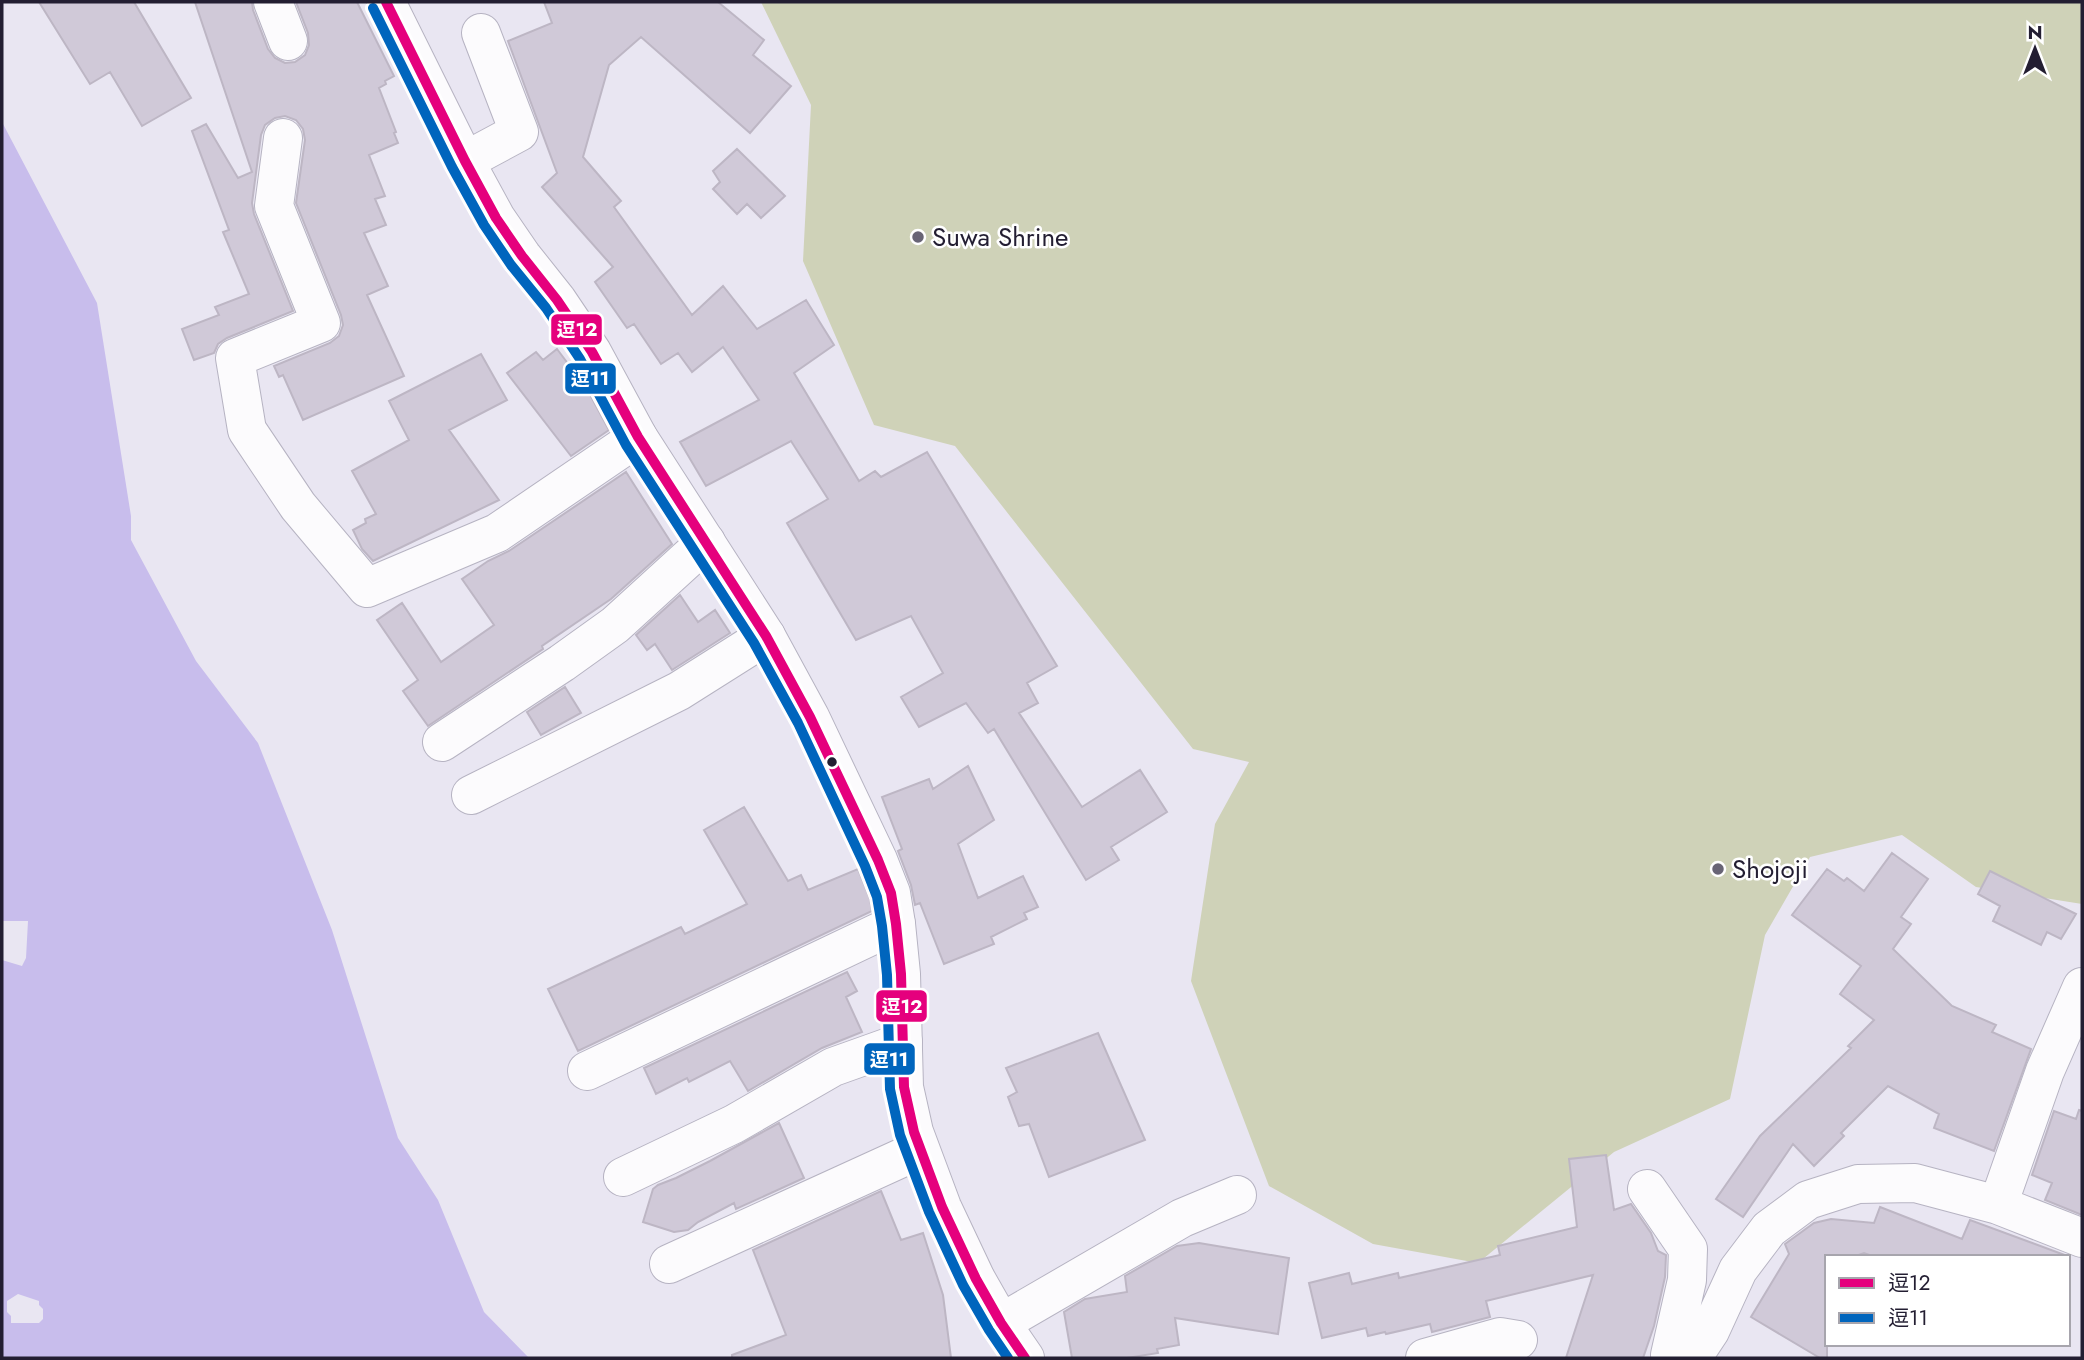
<svg xmlns="http://www.w3.org/2000/svg" width="2084" height="1360" viewBox="0 0 2084 1360" font-family="Jost,'Noto Sans JP',sans-serif">
<style>
.green{fill:#cfd2b8}
.water{fill:#c8bdec;fill-rule:evenodd}
.building{fill:#d0c9d8;stroke:#bdb6c4;stroke-width:2}
.lines{fill:none;stroke-linecap:round;stroke-linejoin:round}
.minor-casing{stroke:#b6b3c2;stroke-width:40}
.major-casing{stroke:#b6b3c2;stroke-width:40}
.minor{stroke:#fcfbfd;stroke-width:38}
.major{stroke:#fcfbfd;stroke-width:38}
.bus-1-casing{stroke:#fff;stroke-width:16}
.bus-2-casing{stroke:#fff;stroke-width:16}
.bus-1{stroke:#e5007d;stroke-width:10}
.bus-2{stroke:#0065bd;stroke-width:10}
.poi-dot{fill:#686475;stroke:#fff;stroke-width:2.5}
.bus-dot{fill:#231e32;stroke:#fff;stroke-width:2.5}
.labels{text-anchor:middle;stroke-width:5;stroke-linejoin:round;paint-order:stroke}
.poi-label{font-size:26px;fill:#231e32;stroke:#fff;text-anchor:start}
.line-badge{stroke:#fff;stroke-width:2.5}
.badge-label{font-size:19px;text-anchor:middle;font-weight:bold;fill:#fff}
</style>
<rect width="100%" height="100%" fill="#e9e6f2"/>
<path class="green" d="M 761,2 L 2082,2 L 2082,904 L 1976,887 L 1902,835 L 1810,857 L 1765,935 L 1730,1099 L 1614,1152 L 1478,1263 L 1373,1244 L 1269,1186 L 1191,981 L 1215,824 L 1249,762 L 1193,749 L 955,446 L 874,425 L 803,261 L 811,105 Z"/>
<path class="water" d="M 2,122 L 97,303 L 131,516 L 131,540 L 196,661 L 258,743 L 332,930 L 398,1138 L 438,1200 L 484,1312 L 529,1358 L 2,1358 L 2,960 L 22,966 L 26,958 L 28,921 L 2,921 ZM 18,1294 L 39,1301 L 39,1305 L 43,1309 L 43,1319 L 39,1323 L 11,1323 L 11,1316 L 7,1312 L 7,1301 Z"/>
<path class="building" d="M 39,2 L 134,2 L 191,98 L 142,126 L 110,72 L 90,84 Z
M 195,2 L 252,2 L 253,10 L 268,49 L 275,58 L 285,63 L 295,62 L 305,55 L 309,45 L 308,33 L 296,2 L 357,2 L 394,76 L 385,81 L 386,84 L 379,88 L 396,132 L 394,133 L 398,143 L 369,155 L 385,196 L 375,199 L 386,225 L 364,233 L 388,286 L 367,295 L 404,376 L 303,420 L 283,375 L 279,377 L 274,366 L 330,343 L 339,336 L 343,325 L 341,315 L 296,203 L 305,140 L 303,129 L 296,120 L 285,116 L 275,118 L 265,125 L 261,135 L 252,203 L 254,214 L 293,311 L 227,338 L 218,344 L 214,353 L 194,360 L 182,329 L 219,315 L 215,307 L 249,294 L 223,232 L 229,230 L 192,131 L 206,124 L 238,178 L 252,172 Z
M 544,2 L 718,2 L 764,40 L 753,55 L 791,86 L 750,133 L 641,37 L 609,65 L 583,157 L 621,201 L 614,207 L 692,315 L 723,286 L 757,329 L 806,300 L 834,345 L 794,373 L 859,481 L 875,471 L 881,477 L 927,452 L 1057,666 L 1027,683 L 1038,703 L 1019,713 L 1082,807 L 1140,770 L 1167,812 L 1111,847 L 1119,860 L 1086,880 L 994,729 L 988,733 L 966,703 L 919,727 L 901,697 L 943,673 L 911,616 L 856,640 L 787,523 L 828,499 L 791,441 L 706,486 L 680,442 L 759,400 L 723,347 L 692,372 L 678,353 L 661,364 L 634,324 L 627,328 L 595,282 L 613,267 L 542,187 L 557,173 L 508,41 L 552,23 Z
M 737,149 L 785,196 L 761,218 L 747,204 L 737,214 L 713,189 L 720,182 L 713,171 Z
M 557,349 L 587,389 L 609,430 L 571,456 L 507,373 L 536,352 L 543,360 Z
M 481,354 L 507,400 L 449,430 L 499,500 L 373,561 L 362,549 L 353,530 L 366,523 L 365,519 L 376,514 L 352,471 L 409,440 L 389,401 Z
M 626,472 L 672,544 L 611,599 L 542,646 L 543,649 L 428,726 L 403,691 L 418,680 L 377,620 L 402,603 L 441,662 L 494,625 L 462,579 L 488,561 L 509,551 Z
M 680,595 L 698,622 L 715,610 L 730,633 L 672,670 L 655,644 L 647,650 L 636,635 Z
M 565,687 L 581,713 L 541,735 L 527,712 Z
M 968,766 L 994,820 L 958,844 L 978,898 L 1023,876 L 1038,907 L 1024,913 L 1027,919 L 991,937 L 994,944 L 944,964 L 920,903 L 915,905 L 911,885 L 898,851 L 902,849 L 882,797 L 929,779 L 933,789 Z
M 744,807 L 788,881 L 801,875 L 808,890 L 858,869 L 870,899 L 872,911 L 578,1051 L 548,989 L 681,927 L 685,934 L 747,904 L 704,830 Z
M 1892,853 L 1928,879 L 1901,917 L 1911,924 L 1893,949 L 1952,1006 L 1996,1025 L 1992,1032 L 2031,1049 L 1994,1151 L 1934,1128 L 1939,1114 L 1888,1086 L 1841,1133 L 1844,1136 L 1814,1166 L 1793,1144 L 1743,1217 L 1716,1199 L 1760,1136 L 1851,1048 L 1848,1046 L 1874,1020 L 1840,994 L 1861,966 L 1792,915 L 1827,869 L 1844,881 L 1847,878 L 1864,891 Z
M 1990,871 L 2076,914 L 2061,939 L 2047,932 L 2041,945 L 1993,921 L 2000,906 L 1978,894 Z
M 847,972 L 857,991 L 846,997 L 862,1032 L 822,1048 L 748,1091 L 730,1061 L 689,1082 L 687,1078 L 656,1094 L 644,1068 Z
M 1098,1033 L 1145,1140 L 1049,1177 L 1029,1124 L 1019,1126 L 1008,1097 L 1017,1092 L 1006,1068 Z
M 2079,1110 L 2082,1111 L 2082,1215 L 2045,1200 L 2052,1183 L 2032,1175 L 2054,1111 L 2076,1119 Z
M 779,1123 L 804,1178 L 736,1209 L 734,1203 L 698,1222 L 688,1230 L 674,1232 L 643,1222 L 653,1189 L 658,1185 L 676,1178 L 710,1161 Z
M 1606,1155 L 1614,1210 L 1631,1204 L 1651,1233 L 1658,1251 L 1666,1255 L 1665,1277 L 1654,1326 L 1643,1358 L 1566,1358 L 1593,1275 L 1486,1301 L 1490,1317 L 1432,1332 L 1430,1324 L 1386,1334 L 1385,1332 L 1368,1336 L 1366,1328 L 1322,1338 L 1309,1283 L 1349,1273 L 1352,1284 L 1398,1273 L 1399,1278 L 1500,1255 L 1498,1246 L 1577,1227 L 1569,1159 Z
M 881,1191 L 901,1240 L 923,1233 L 943,1295 L 951,1358 L 732,1358 L 732,1355 L 786,1335 L 753,1250 Z
M 1880,1207 L 1962,1239 L 1970,1220 L 2070,1257 L 1875,1257 L 1864,1253 L 1853,1257 L 1827,1257 L 1827,1358 L 1820,1358 L 1751,1317 L 1789,1254 L 1785,1244 L 1814,1223 L 1831,1219 L 1874,1223 Z
M 1199,1243 L 1289,1258 L 1278,1334 L 1175,1318 L 1179,1345 L 1157,1349 L 1158,1353 L 1127,1358 L 1072,1358 L 1064,1312 L 1085,1299 L 1127,1292 L 1125,1276 L 1177,1246 Z"/>
<g class="lines">
<g class="minor-casing">
<path id="minor" d="M 273,2 L 288,41
M 283,138 L 274,206 L 321,323 L 235,358 L 247,430 L 298,506 L 367,588 L 497,533 L 638,437
M 465,161 L 519,132 L 481,33
M 442,742 L 562,663 L 615,625 L 706,542
M 471,795 L 679,691 L 766,636
M 587,1071 L 896,924
M 623,1177 L 734,1124 L 833,1067 L 903,1042
M 1647,1189 L 1688,1249 L 1687,1280 L 1670,1355 L 1671,1358
M 1998,1205 L 2045,1071 L 2082,987
M 669,1264 L 919,1150
M 1001,1323 L 1182,1218 L 1237,1195
M 1425,1358 L 1500,1337 L 1518,1340
M 1692,1358 L 1710,1331 L 1738,1270 L 1769,1229 L 1808,1200 L 1858,1184 L 1915,1183 L 1998,1205 L 2082,1238"/>
</g>
<g class="major-casing">
<path id="major" d="M 386,2 L 465,161 L 496,218 L 522,256 L 557,300 L 592,352 L 638,437 L 766,636 L 810,717 L 878,860 L 891,893 L 896,924 L 901,974 L 904,1087 L 914,1132 L 942,1207 L 976,1279 L 1001,1323 L 1025,1358"/>
</g>
<use href="#minor" class="minor"/>
<use href="#major" class="major"/>
<g class="bus-1-casing">
<path id="bus-1" d="M 386,2 L 465,161 L 496,218 L 522,256 L 557,300 L 592,352 L 638,437 L 766,636 L 810,717 L 878,860 L 891,893 L 896,924 L 901,974 L 904,1087 L 914,1132 L 942,1207 L 976,1279 L 1001,1323 L 1025,1358"/>
</g>
<g class="bus-2-casing">
<path id="bus-2" d="M 373,8 L 452,167 L 484,225 L 511,265 L 546,308 L 580,359 L 626,445 L 754,643 L 798,723 L 865,866 L 877,897 L 882,926 L 887,975 L 890,1089 L 900,1135 L 929,1212 L 963,1285 L 989,1330 L 1008,1358"/>
</g>
<use href="#bus-1" class="bus-1"/>
<use href="#bus-2" class="bus-2"/>
</g>
<g class="poi-dot">
<circle cx="918" cy="237" r="7"/>
<circle cx="1718" cy="869" r="7"/>
</g>
<circle class="bus-dot" cx="832" cy="762" r="6"/>
<g class="labels">
<g class="poi-label">
<text x="932" y="246">Suwa Shrine</text>
<text x="1732" y="878">Shojoji</text>
</g>
</g>
<g class="line-badge">
<rect x="550" y="313" width="53" height="33" rx="7" fill="#e5007d"/>
<rect x="564" y="362" width="53" height="33" rx="7" fill="#0065bd"/>
<rect x="875" y="989" width="53" height="34" rx="7" fill="#e5007d"/>
<rect x="863" y="1042" width="53" height="34" rx="7" fill="#0065bd"/>
</g>
<g class="badge-label">
<text x="577" y="336">逗12</text>
<text x="590" y="385">逗11</text>
<text x="902" y="1013">逗12</text>
<text x="889" y="1066">逗11</text>
</g>
<rect width="2084" height="1360" fill="none" stroke="#231e32" stroke-width="7"/>
<rect x="1825" y="1255" width="245" height="91" fill="#ffffff" stroke="#a7a5ad" stroke-width="2"/>
<rect x="1839" y="1278" width="35" height="10" fill="#e5007d" stroke="#a7a5ad" stroke-width="2"/>
<text x="1888" y="1290" font-size="21" fill="#231e32">逗12</text>
<rect x="1839" y="1313" width="35" height="10" fill="#0065bd" stroke="#a7a5ad" stroke-width="2"/>
<text x="1888" y="1325" font-size="21" fill="#231e32">逗11</text>
<g transform="translate(2035 49)" stroke="#ffffff" stroke-width="5" paint-order="stroke">
<path d="M0-5L12 26L0 18L-12 26Z" fill="#231e32"/>
<text y="-10" font-size="19" font-weight="bold" text-anchor="middle" fill="#231e32">N</text>
</g>
</svg>
